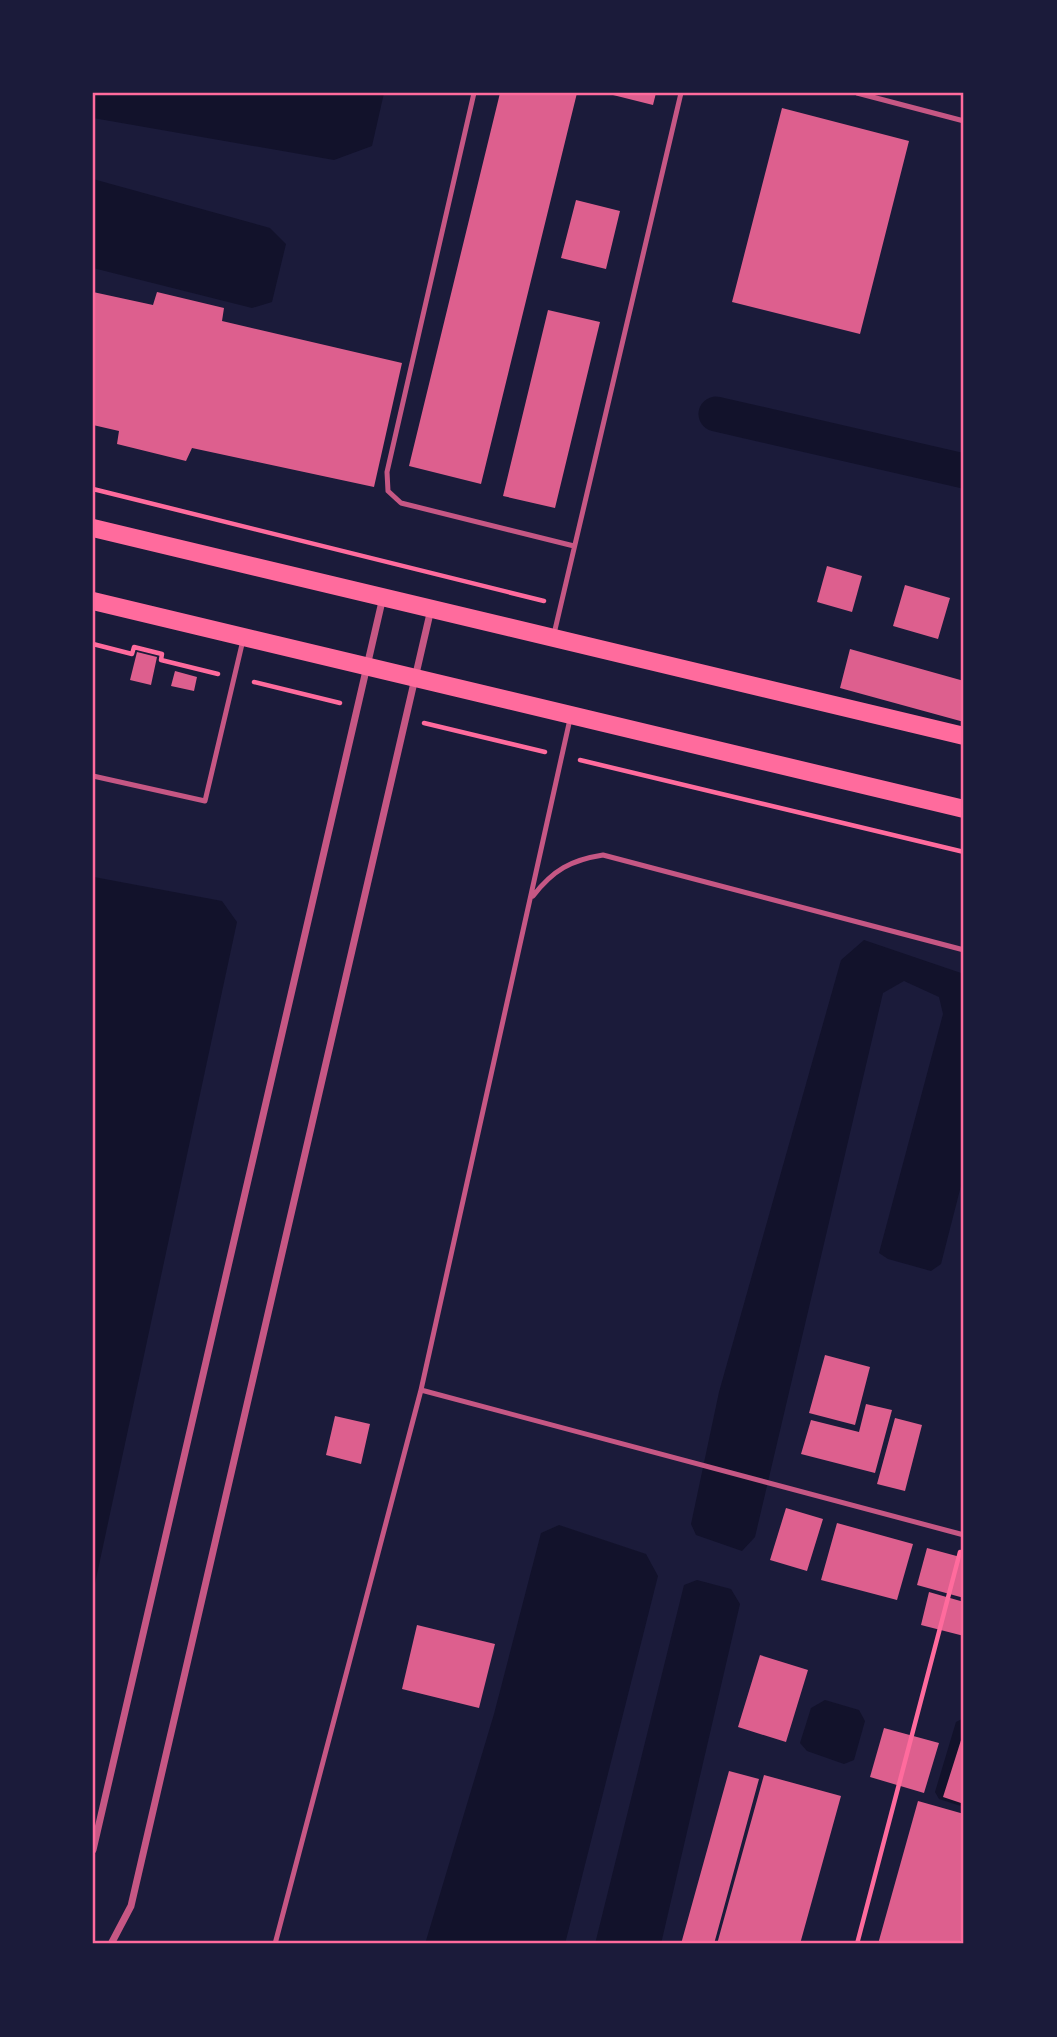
<svg xmlns="http://www.w3.org/2000/svg" width="1057" height="2037" viewBox="0 0 1057 2037" font-family="'Crimson Pro',serif">
<style>
.water{fill:#12122b}
.lines{fill:none;stroke-linecap:round;stroke-linejoin:round}
.canal{stroke:#12122b;stroke-width:35}
.building{fill:#dd5f8e}
.path{stroke:#ff6b9d;stroke-width:4.5}
.service{stroke:#c65784;stroke-width:5}
.minor{stroke:#c65784;stroke-width:7}
.primary{stroke:#ff6b9d;stroke-width:18}
.neatline{fill:none;stroke:#ff6b9d;stroke-width:2.5}
</style>
<rect width="100%" height="100%" fill="#1b1b3a"/>
<path class="water" d="M 93,93 L 384,93 L 372,146 L 334,160 L 93,118 Z
M 93,179 L 270,228 L 286,244 L 272,302 L 252,308 L 93,268 Z
M 94,877 L 222,901 L 237,922 L 93,1593 Z
M 864,940 L 964,974 L 964,1174 L 941,1264 L 931,1271 L 888,1259 L 879,1253 L 943,1014 L 939,997 L 904,981 L 883,993 L 755,1537 L 742,1551 L 696,1535 L 691,1524 L 719,1392 L 841,960 Z
M 559,1525 L 646,1554 L 658,1576 L 565,1944 L 425,1944 L 494,1714 L 541,1533 Z
M 697,1580 L 731,1589 L 740,1604 L 661,1944 L 595,1944 L 684,1585 Z
M 825,1700 L 859,1710 L 865,1721 L 854,1760 L 844,1764 L 807,1751 L 800,1743 L 811,1708 Z
M 964,1718 L 964,1807 L 939,1799 L 935,1792 L 956,1722 Z"/>
<g class="lines">
<path class="canal" d="M 716,414 L 964,471"/>
</g>
<path class="building" d="M 500,93 L 577,93 L 481,484 L 409,466 Z
M 605,93 L 656,93 L 653,105 Z
M 782,108 L 909,141 L 860,334 L 732,302 Z
M 576,200 L 620,211 L 606,269 L 561,258 Z
M 93,292 L 153,305 L 157,292 L 224,308 L 222,321 L 402,363 L 374,487 L 192,448 L 186,461 L 117,444 L 119,431 L 93,425 Z
M 548,310 L 600,322 L 555,508 L 503,496 Z
M 827,566 L 862,576 L 852,612 L 817,602 Z
M 905,585 L 950,598 L 938,639 L 893,626 Z
M 850,649 L 964,681 L 964,722 L 840,688 Z
M 137,652 L 157,657 L 151,685 L 130,680 Z
M 175,671 L 197,677 L 194,691 L 171,686 Z
M 825,1355 L 870,1367 L 855,1425 L 809,1413 Z
M 866,1404 L 892,1410 L 875,1473 L 801,1454 L 811,1420 L 859,1432 Z
M 335,1416 L 370,1424 L 361,1464 L 326,1455 Z
M 895,1418 L 922,1425 L 905,1491 L 877,1484 Z
M 786,1508 L 823,1519 L 807,1571 L 770,1560 Z
M 837,1523 L 913,1544 L 897,1600 L 821,1580 Z
M 927,1548 L 964,1558 L 964,1598 L 917,1585 Z
M 929,1592 L 964,1602 L 964,1636 L 921,1625 Z
M 417,1625 L 495,1644 L 479,1708 L 402,1689 Z
M 760,1655 L 808,1670 L 786,1742 L 738,1727 Z
M 884,1728 L 939,1743 L 924,1793 L 870,1777 Z
M 962,1737 L 964,1738 L 964,1804 L 943,1797 Z
M 729,1771 L 759,1779 L 714,1944 L 681,1944 Z
M 764,1775 L 841,1796 L 800,1944 L 717,1944 Z
M 918,1801 L 964,1814 L 964,1927 L 960,1944 L 878,1944 Z"/>
<g class="lines">
<path class="path" d="M 93,489 L 544,601
M 93,644 L 132,654 L 134,647 L 162,654 L 161,660 L 218,674
M 254,682 L 340,703
M 424,723 L 545,752
M 580,760 L 964,852
M 857,1944 L 960,1552"/>
<path class="service" d="M 474,93 L 387,472 L 388,491 L 401,503 L 574,546
M 857,93 L 964,121
M 554,634 L 681,93
M 93,776 L 205,801 L 243,640
M 533,896 C 553,870 571,860 603,855 L 964,950
M 421,1390 L 964,1535
M 275,1944 L 421,1390 L 570,719"/>
<path class="minor" d="M 93,1850 L 383,597
M 111,1944 L 131,1906 L 431,609"/>
<path class="primary" d="M 93,528 L 964,736
M 93,601 L 964,809"/>
</g>
<rect width="1057" height="2037" fill="none" stroke="#1b1b3a" stroke-width="189"/>
<rect x="94" y="94" width="868" height="1848" class="neatline"/>
</svg>
